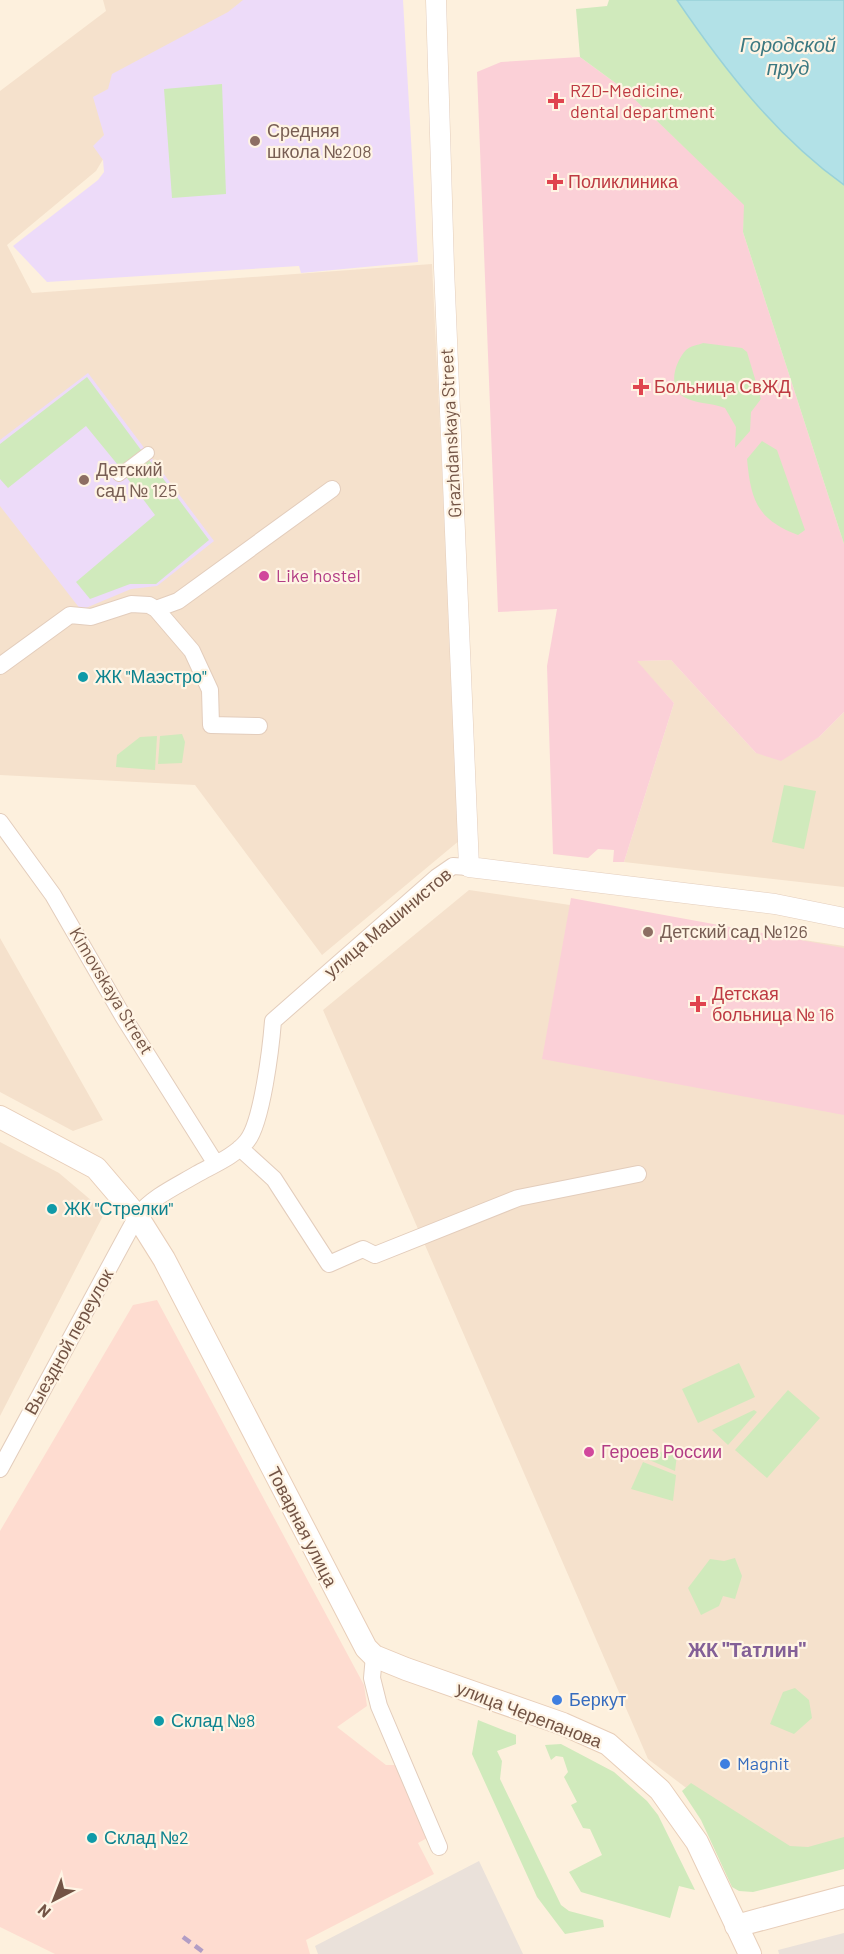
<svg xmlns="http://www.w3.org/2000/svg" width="844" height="1954" viewBox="0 0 844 1954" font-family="Barlow,sans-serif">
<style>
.residential{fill:#f5e1cc}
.commercial{fill:#fedcd0}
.industrial{fill:#eae1da}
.education{fill:#eddbf9}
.medical{fill:#fbd0d7}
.green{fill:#d0eabc}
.water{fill:#b2e1e7;stroke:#98d1d9;stroke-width:1.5}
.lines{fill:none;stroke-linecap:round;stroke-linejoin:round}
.pedestrian-casing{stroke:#e3cdbc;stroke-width:14}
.minor-casing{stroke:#e3cdbc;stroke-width:18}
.tertiary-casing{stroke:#e3cdbc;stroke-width:21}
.secondary-casing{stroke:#e8ceb9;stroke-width:24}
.pedestrian{stroke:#fff;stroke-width:12}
.minor{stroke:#fff;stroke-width:16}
.tertiary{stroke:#fff;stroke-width:20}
.secondary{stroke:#fff;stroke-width:22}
.rail{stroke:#b29dc5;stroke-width:4.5;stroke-dasharray:9 6;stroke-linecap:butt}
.health-dot{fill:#e0444e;stroke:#fff4e4;stroke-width:2}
.education-dot{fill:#8d6e63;stroke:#fff4e4;stroke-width:2}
.hotel-dot{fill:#d1479c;stroke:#fff4e4;stroke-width:2}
.culture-dot{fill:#0f9aa8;stroke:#fff4e4;stroke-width:2}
.shop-dot{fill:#3f7fe0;stroke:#fff4e4;stroke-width:2}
.labels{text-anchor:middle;stroke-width:4.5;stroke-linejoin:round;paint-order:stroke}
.health-label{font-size:18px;fill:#be3a42;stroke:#fff4e4;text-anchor:start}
.education-label{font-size:18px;fill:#785e54;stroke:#fff4e4;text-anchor:start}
.street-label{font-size:18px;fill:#735445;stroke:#fff4e4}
.hotel-label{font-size:18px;fill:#b23c85;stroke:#fff4e4;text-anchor:start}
.culture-label{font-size:18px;fill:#0d838f;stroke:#fff4e4;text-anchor:start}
.shop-label{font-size:18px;fill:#366cbe;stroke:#fff4e4;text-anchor:start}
.water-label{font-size:20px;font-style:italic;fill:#3b7881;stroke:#fff4e4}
.neighbourhood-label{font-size:20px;font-weight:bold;fill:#836097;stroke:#fff4e4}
</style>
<rect width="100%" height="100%" fill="#fdf0dd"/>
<path class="residential" d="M 103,0 L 266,0 L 123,126 L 96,171 L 7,245 L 32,293 L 432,264 L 460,840 L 322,955 L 195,785 L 0,775 L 0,91 L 106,11 Z
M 671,660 L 756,753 L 819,737 L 844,712 L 844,887 L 624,862 L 674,703 L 636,661 Z
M 469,890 L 844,946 L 844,1848 L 750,1875 L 714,1809 L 648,1759 L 323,1010 Z
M 0,938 L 103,1120 L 73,1131 L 0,1092 Z
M 0,1142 L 59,1173 L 105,1212 L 0,1416 Z"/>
<path class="commercial" d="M 157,1300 L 364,1685 L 367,1706 L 337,1727 L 386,1765 L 401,1765 L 429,1837 L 418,1843 L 434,1874 L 306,1940 L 310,1954 L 55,1954 L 0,1927 L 0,1531 L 133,1305 Z"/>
<path class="industrial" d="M 479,1861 L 523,1954 L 318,1954 L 315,1946 Z
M 844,1933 L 844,1954 L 779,1954 L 778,1950 Z"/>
<path class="education" d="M 243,0 L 403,0 L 418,262 L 301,273 L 299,266 L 47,282 L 13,246 L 98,180 L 104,172 L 103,160 L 93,146 L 104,135 L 93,97 L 108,89 L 112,74 L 228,12 Z
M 88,373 L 214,541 L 157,586 L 131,589 L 81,610 L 0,506 L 0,440 Z"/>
<path class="medical" d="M 580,57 L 625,90 L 745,205 L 743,232 L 844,544 L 844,712 L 819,737 L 781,761 L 756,753 L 671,660 L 637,661 L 674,703 L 624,862 L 613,862 L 614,850 L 598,849 L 588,858 L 553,854 L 547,666 L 557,609 L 498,612 L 477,72 L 501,62 Z
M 571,898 L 844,948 L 844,1115 L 542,1059 Z"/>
<path class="green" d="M 609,0 L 677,0 C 725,71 775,134 844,185 L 844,544 L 743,232 L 744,205 L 625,90 L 580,57 L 576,9 L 607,6 Z
M 222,84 L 226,194 L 172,198 L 164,89 Z
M 703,343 L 742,348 L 747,352 L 761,399 L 751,412 L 750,431 L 735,448 L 736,427 L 725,408 C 713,403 699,404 688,399 C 666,391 674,363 686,350 C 690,346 698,345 703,343 Z
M 87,377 L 144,454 L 122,470 L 86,426 L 8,488 L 0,479 L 0,444 Z
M 762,441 L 777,450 L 805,530 L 798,535 C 757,519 751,501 747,459 Z
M 147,457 L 209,540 L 156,584 L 130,584 L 90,599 L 76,582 L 155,515 L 124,474 Z
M 182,734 L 185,742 L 182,763 L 158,764 L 160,736 Z
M 157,736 L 155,770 L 116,767 L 117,755 L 140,737 Z
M 784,785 L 816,791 L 804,849 L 772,842 Z
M 739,1363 L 755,1397 L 698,1423 L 682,1389 Z
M 788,1390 L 820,1418 L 767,1478 L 735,1450 Z
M 754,1410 L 757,1412 L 728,1445 L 712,1430 Z
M 675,1446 L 678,1447 L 675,1471 L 647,1459 Z
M 643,1462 L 676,1475 L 673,1501 L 631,1489 Z
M 735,1558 L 742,1576 L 735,1599 L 723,1596 L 719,1606 L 701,1615 L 688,1588 L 710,1559 L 724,1561 Z
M 795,1688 L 809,1700 L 812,1718 L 794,1734 L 770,1724 L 783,1692 Z
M 478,1720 L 516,1735 L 516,1744 L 497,1751 L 502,1761 L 500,1779 L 561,1905 L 569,1911 L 603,1920 L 604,1927 L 565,1934 L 537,1897 L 472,1754 Z
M 561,1744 L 614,1772 L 647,1801 L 658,1815 L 695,1890 L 679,1886 L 670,1918 L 581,1892 L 569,1872 L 602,1855 L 590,1829 L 583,1828 L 571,1805 L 577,1802 L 564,1777 L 568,1772 L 563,1757 L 556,1756 L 551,1760 L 545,1745 Z
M 691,1783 L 790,1846 L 808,1847 L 844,1837 L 844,1869 L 753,1892 L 739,1891 L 732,1887 L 701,1820 L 682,1791 Z"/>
<path class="water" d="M 677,0 L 844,0 L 844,185 C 776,136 724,69 677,0 Z"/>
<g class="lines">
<g class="pedestrian-casing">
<path id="pedestrian" d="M 119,475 L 148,453"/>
</g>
<g class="minor-casing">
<path id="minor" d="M 156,609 L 192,651 L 210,690 L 211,725 L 259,726
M 0,666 L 70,615 L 91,617 L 131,604 L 149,605 L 156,609 L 178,601 L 332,489
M 0,822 L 53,895 L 124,1018 L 216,1164
M 240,1148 L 274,1179 L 329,1264 L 363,1249 L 375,1255 L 518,1198 L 638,1174
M 0,1469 L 137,1216 C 154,1196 175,1187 197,1174 C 213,1165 235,1156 247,1141 C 262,1123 271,1047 273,1021 L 437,877 L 453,866 L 469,867
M 374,1656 L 372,1678 L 379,1706 L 439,1847"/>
</g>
<g class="tertiary-casing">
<path id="tertiary" d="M 436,0 L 444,268 L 469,867 L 775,904 L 844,918"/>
</g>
<g class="secondary-casing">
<path id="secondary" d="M 0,1117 L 96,1168 L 137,1216 L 164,1259 L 366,1648 L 374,1656 L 406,1669 L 563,1724 L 608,1744 L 660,1790 L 697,1842 L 750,1954
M 736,1926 L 844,1897"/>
</g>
<use href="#pedestrian" class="pedestrian"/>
<use href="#minor" class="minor"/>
<use href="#tertiary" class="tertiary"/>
<use href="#secondary" class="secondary"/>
<path class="rail" d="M 183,1937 L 206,1954"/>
</g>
<g class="health-dot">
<path d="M553 92h6v6h6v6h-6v6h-6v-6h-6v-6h6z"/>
<path d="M552 173h6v6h6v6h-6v6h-6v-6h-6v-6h6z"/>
<path d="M638 378h6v6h6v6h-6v6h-6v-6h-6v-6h6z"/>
<path d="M695 995h6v6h6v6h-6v6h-6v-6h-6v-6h6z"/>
</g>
<g class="education-dot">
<circle cx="255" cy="141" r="6"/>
<circle cx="84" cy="480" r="6"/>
<circle cx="648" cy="932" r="6"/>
</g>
<g class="hotel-dot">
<circle cx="264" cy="576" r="6"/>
<circle cx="589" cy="1452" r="6"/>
</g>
<g class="culture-dot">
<circle cx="83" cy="677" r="6"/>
<circle cx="52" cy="1209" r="6"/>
<circle cx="159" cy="1721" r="6"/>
<circle cx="92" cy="1838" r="6"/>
</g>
<g class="shop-dot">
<circle cx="557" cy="1700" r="6"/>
<circle cx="725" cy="1764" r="6"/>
</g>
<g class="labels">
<g class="health-label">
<text x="570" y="97">RZD-Medicine,<tspan x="570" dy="21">dental department</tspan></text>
<text x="568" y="188">Поликлиника</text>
<text x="654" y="393">Больница СвЖД</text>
<text x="712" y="1000">Детская<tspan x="712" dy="21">больница № 16</tspan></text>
</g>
<g class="education-label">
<text x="267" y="137">Средняя<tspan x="267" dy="21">школа №208</tspan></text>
<text x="96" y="476">Детский<tspan x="96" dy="21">сад № 125</tspan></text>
<text x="660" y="938">Детский сад №126</text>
</g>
<g class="street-label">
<text transform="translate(451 433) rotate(-93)" y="6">Grazhdanskaya Street</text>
<text transform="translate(388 923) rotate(-40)" y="6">улица Машинистов</text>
<text transform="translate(111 991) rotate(59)" y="6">Kimovskaya Street</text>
<text transform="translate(69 1342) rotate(-61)" y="6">Выездной переулок</text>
<text transform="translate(302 1527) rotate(63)" y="6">Товарная улица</text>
<text transform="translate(529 1715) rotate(21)" y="6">улица Черепанова</text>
</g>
<g class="hotel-label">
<text x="276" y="582">Like hostel</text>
<text x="601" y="1458">Героев России</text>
</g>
<g class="culture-label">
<text x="95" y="683">ЖК "Маэстро"</text>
<text x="64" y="1215">ЖК "Стрелки"</text>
<text x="171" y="1727">Склад №8</text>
<text x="104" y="1844">Склад №2</text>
</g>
<g class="shop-label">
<text x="569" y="1706">Беркут</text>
<text x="737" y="1770">Magnit</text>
</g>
<g class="water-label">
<text x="788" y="52">Городской<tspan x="788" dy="23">пруд</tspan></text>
</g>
<g class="neighbourhood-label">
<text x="747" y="1657">ЖК "Татлин"</text>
</g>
</g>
<g transform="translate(54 1900) rotate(222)" stroke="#fff4e4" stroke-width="4.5" paint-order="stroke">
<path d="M0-4.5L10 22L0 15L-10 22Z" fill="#735445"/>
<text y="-9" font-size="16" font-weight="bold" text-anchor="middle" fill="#735445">N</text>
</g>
</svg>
